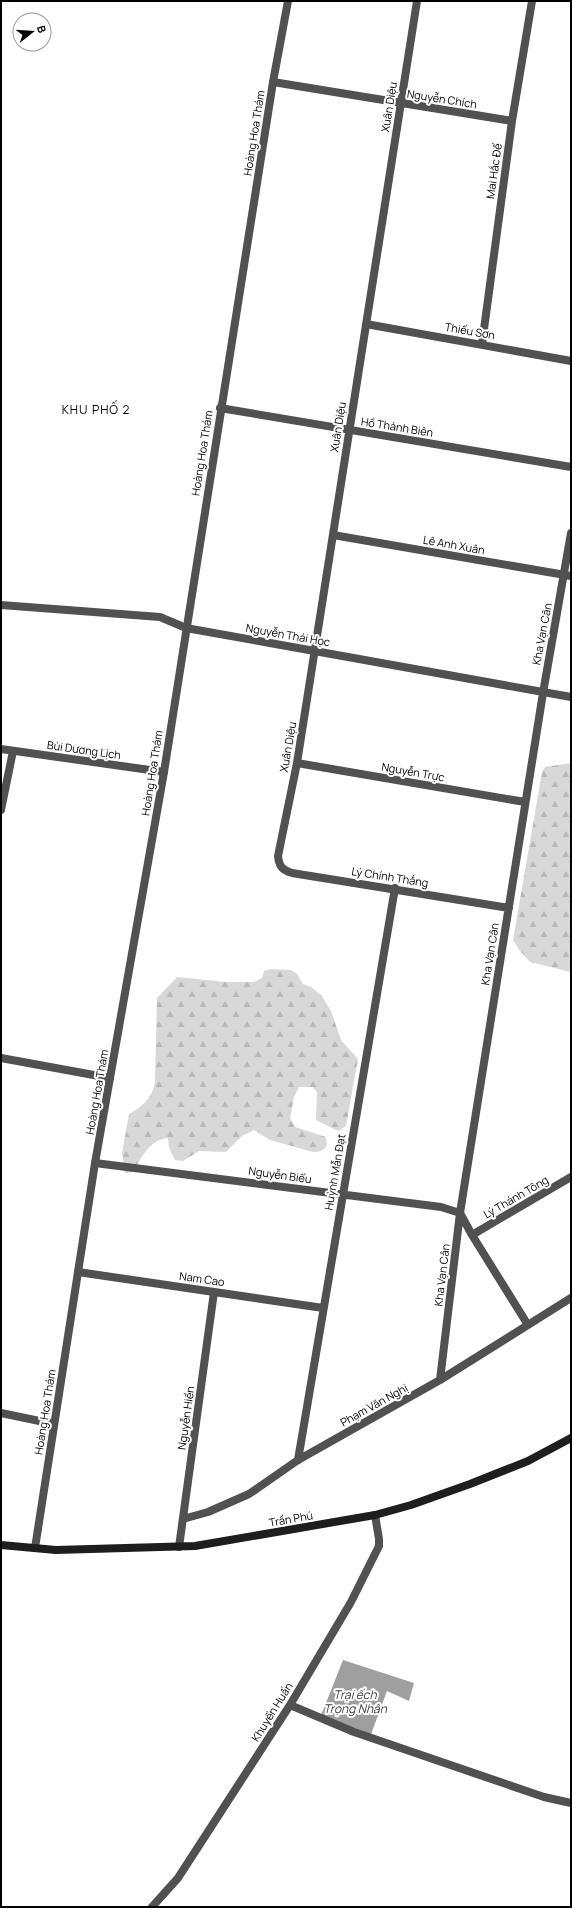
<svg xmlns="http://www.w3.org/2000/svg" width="572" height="1908" viewBox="0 0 572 1908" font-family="Manrope,sans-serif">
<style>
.forest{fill:url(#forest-firs)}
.water{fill:#9f9f9f}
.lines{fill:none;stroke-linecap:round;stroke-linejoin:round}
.minor{stroke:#515151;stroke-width:8}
.tertiary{stroke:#515151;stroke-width:8}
.secondary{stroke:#1e1e1e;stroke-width:8}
.labels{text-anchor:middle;stroke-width:4;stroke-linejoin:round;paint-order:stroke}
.street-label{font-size:11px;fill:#000;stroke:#fff}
.neighbourhood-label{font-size:12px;letter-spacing:1px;fill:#000;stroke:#fff}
.water-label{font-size:12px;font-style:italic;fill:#404040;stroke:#fff}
</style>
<defs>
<pattern id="forest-firs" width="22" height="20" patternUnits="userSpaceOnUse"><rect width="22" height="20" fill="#d8d8d8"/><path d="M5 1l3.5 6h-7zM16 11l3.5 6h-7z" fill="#b8b8b8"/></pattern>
</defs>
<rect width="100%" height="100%" fill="#fff"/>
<path class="forest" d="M 571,763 L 571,972 L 530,962 L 520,951 L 513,940 L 542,772 L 545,767 Z
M 271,969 L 291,970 L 297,974 L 303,984 L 311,987 L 321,995 L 331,1011 L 341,1040 L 358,1059 L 346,1126 L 338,1131 L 316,1120 L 317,1092 L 313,1087 L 299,1087 L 294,1097 L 290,1118 L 295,1127 L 326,1137 L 327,1145 C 323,1151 320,1152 313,1152 L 270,1140 L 254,1130 L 242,1136 L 226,1152 L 199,1151 L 183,1161 L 175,1160 L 169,1148 L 168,1138 C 149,1140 142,1157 133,1172 L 125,1173 L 122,1153 L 129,1114 C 142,1107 152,1098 155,1083 L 157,998 L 177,977 L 226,982 L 254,982 L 262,978 L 264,971 Z"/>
<path class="water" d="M 343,1660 L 414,1683 L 409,1701 L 387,1691 L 370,1737 L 320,1718 Z"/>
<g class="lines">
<path class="minor" d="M 417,1 L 297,763 L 278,856 C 279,866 282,870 292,873 L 509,908
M 273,82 L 512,121
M 366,324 L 571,361
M 482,344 L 512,121 L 532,1
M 220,408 L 571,467
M 333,535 L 571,576
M 1,605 L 160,617 L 186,628 L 571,697
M 1,749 L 164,772
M 297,763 L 525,802
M 1,810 L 13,751
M 1,1058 L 110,1078
M 95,1163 L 441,1207 L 460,1213 L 472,1235 L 528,1325
M 472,1235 L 571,1177
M 78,1272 L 323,1308
M 440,1380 L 460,1213 L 543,693 L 571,533
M 1,1413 L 54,1424
M 298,1460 L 395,888
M 183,1519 L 208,1512 L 249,1494 L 298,1460 L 440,1380 L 571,1298
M 179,1547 L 214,1292
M 290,1705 L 354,1732 L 544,1797 L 571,1803
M 152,1907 L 178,1878 L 290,1705 L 351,1602 L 379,1546 L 379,1539 L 375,1515"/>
<path class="tertiary" d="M 35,1548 L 95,1163 L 164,772 L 273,82 L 288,1"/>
<path class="secondary" d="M 1,1545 L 56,1550 L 195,1546 L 375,1515 L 411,1505 L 470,1484 L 528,1461 L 571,1438"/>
</g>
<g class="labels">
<g class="street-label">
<text transform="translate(442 99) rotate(9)" y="4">Nguyễn Chích</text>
<text transform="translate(389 107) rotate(-81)" y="4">Xuân Diệu</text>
<text transform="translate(254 133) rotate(-81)" y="4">Hoàng Hoa Thám</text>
<text transform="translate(494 171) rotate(-82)" y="4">Mai Hắc Đế</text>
<text transform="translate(470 331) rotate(10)" y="4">Thiếu Sơn</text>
<text transform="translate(338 427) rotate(-81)" y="4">Xuân Diệu</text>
<text transform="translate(397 427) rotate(9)" y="4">Hồ Thành Biên</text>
<text transform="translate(202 453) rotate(-81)" y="4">Hoàng Hoa Thám</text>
<text transform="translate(454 545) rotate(10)" y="4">Lê Anh Xuân</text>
<text transform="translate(542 634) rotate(-79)" y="4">Kha Vạn Cân</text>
<text transform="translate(288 635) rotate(10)" y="4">Nguyễn Thái Học</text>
<text transform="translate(288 747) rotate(-80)" y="4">Xuân Diệu</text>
<text transform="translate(84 750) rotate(8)" y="4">Bùi Dương Lịch</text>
<text transform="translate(413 772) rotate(10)" y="4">Nguyễn Trực</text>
<text transform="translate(152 773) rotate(-81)" y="4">Hoàng Hoa Thám</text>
<text transform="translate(390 877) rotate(9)" y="4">Lý Chính Thắng</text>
<text transform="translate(490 954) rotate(-81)" y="4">Kha Vạn Cân</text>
<text transform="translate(97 1092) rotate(-80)" y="4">Hoàng Hoa Thám</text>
<text transform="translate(335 1172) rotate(-80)" y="4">Huỳnh Mẫn Đạt</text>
<text transform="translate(280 1175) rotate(8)" y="4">Nguyễn Biểu</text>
<text transform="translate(516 1197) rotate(-30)" y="4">Lý Thánh Tông</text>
<text transform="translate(442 1275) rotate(-83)" y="4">Kha Vạn Cân</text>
<text transform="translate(202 1279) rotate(8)" y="4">Nam Cao</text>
<text transform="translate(374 1405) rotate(-29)" y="4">Phạm Văn Nghị</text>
<text transform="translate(45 1412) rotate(-81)" y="4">Hoàng Hoa Thám</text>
<text transform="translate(186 1418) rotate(-82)" y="4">Nguyễn Hiền</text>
<text transform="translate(291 1519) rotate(-10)" y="4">Trần Phú</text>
<text transform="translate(272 1712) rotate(-58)" y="4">Khuyển Huấn</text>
</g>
<g class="neighbourhood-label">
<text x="96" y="414">KHU PHỐ 2</text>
</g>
<g class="water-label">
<text x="355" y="1699">Trại ếch<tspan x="355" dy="14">Trọng Nhân</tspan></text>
</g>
</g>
<rect width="572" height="1908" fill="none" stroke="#000000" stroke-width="4"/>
<g transform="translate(32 32) rotate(73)"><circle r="19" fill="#ffffff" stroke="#999999"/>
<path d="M0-3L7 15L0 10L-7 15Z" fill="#000000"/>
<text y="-6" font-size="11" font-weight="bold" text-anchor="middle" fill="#000000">B</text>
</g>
</svg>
